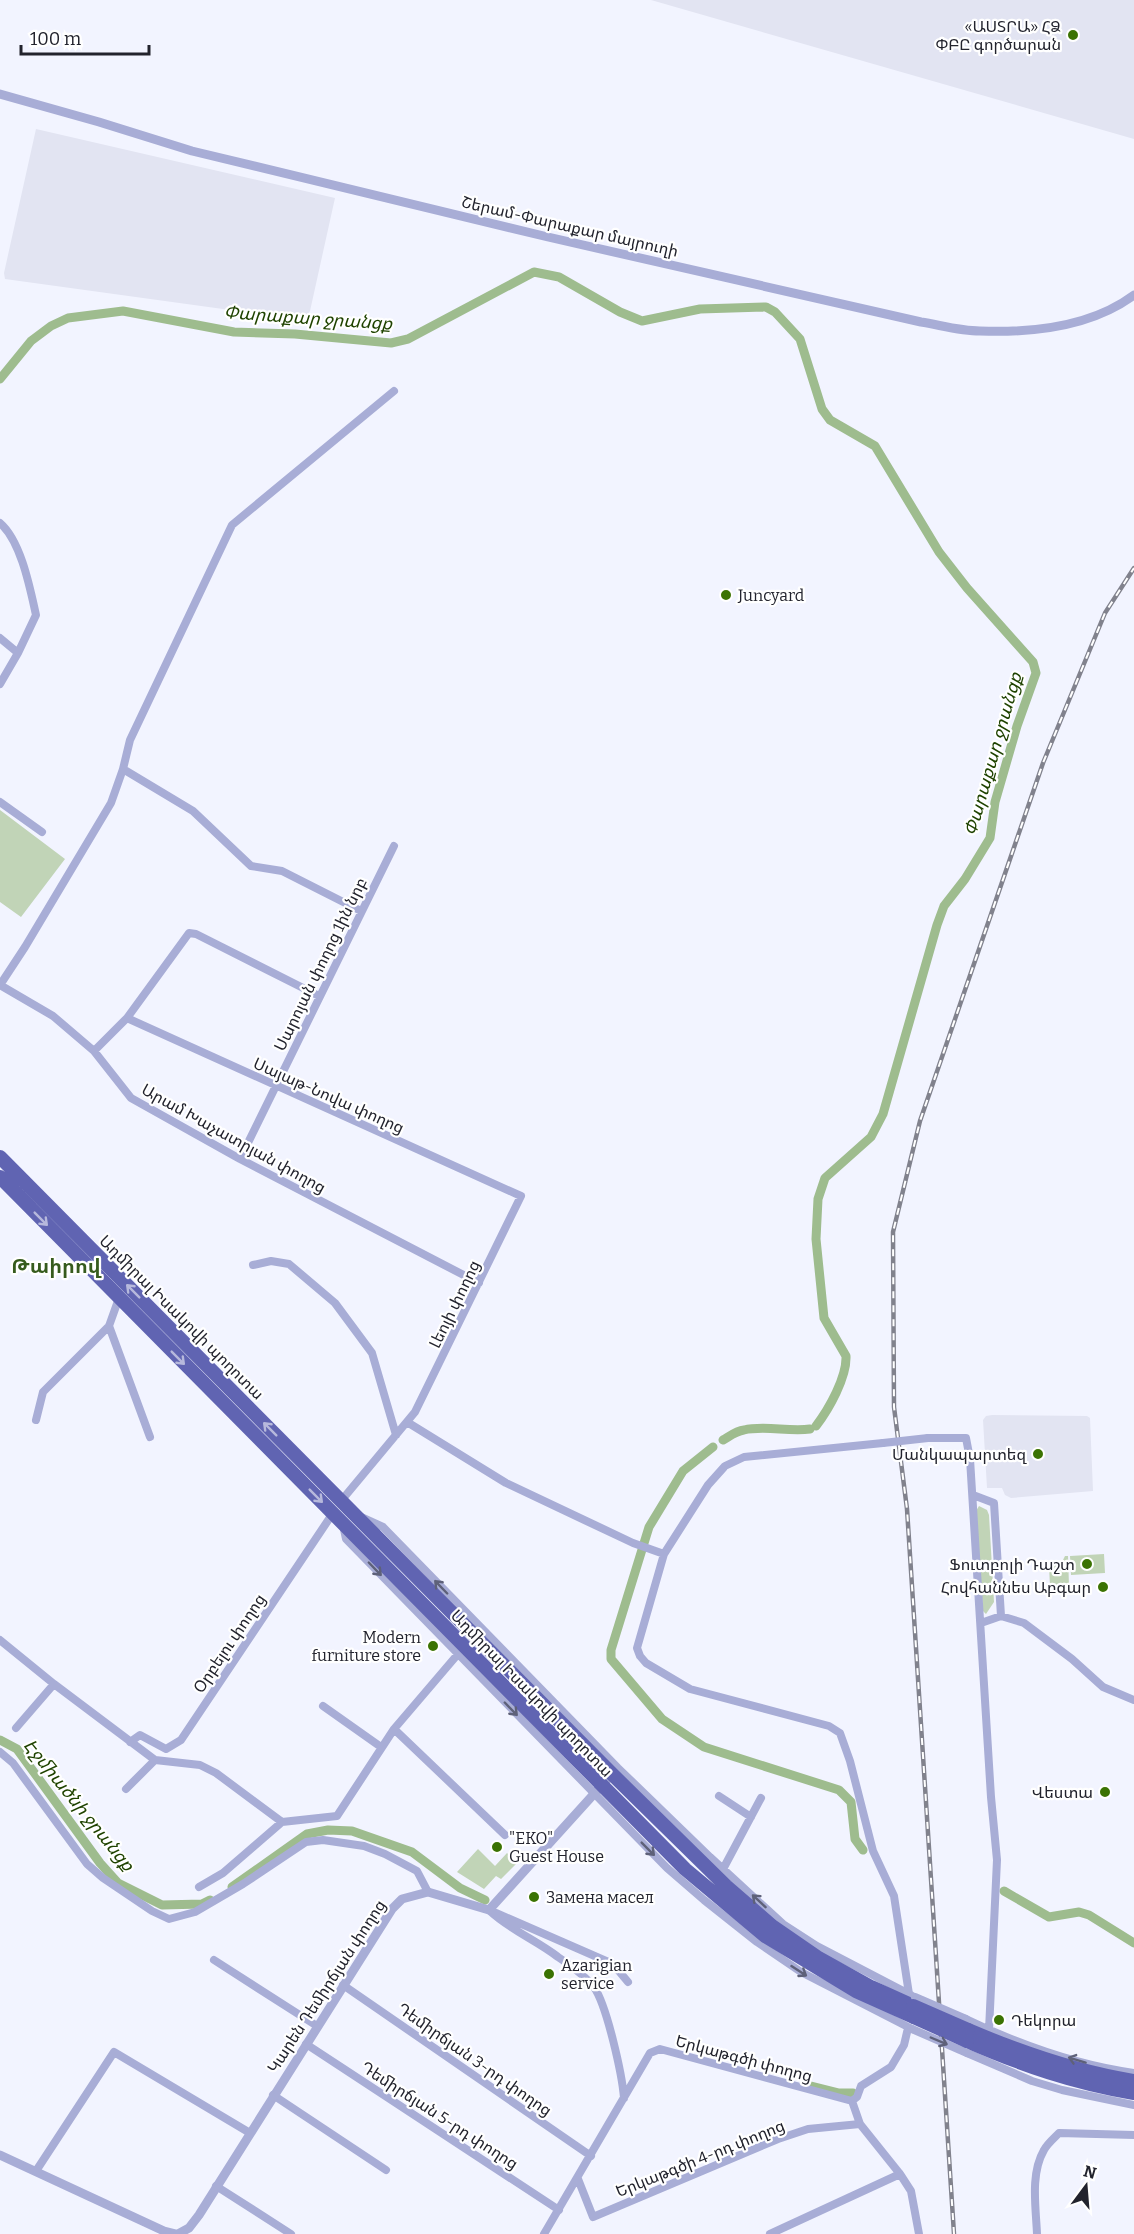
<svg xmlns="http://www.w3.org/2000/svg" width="1134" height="2234" viewBox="0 0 1134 2234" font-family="Bitter,'Noto Sans Armenian',serif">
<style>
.built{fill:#e2e4f2}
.green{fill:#c1d4b7}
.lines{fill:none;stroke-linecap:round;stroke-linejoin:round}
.canal{stroke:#9ebc8e;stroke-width:9}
.minor{stroke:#a8add6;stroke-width:8}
.tertiary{stroke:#a8add6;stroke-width:9}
.trunk{stroke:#6064b2;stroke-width:14}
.rail-casing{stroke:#81828d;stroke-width:4.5}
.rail{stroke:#fff;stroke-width:2;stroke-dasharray:7;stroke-linecap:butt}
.minor-bridge{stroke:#a8add6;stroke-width:8}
.trunk-bridge{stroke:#6064b2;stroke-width:14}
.oneway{stroke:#b7b9dc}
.oneway2{stroke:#5e6179}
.poi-dot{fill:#3b7303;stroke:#fff;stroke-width:2}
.labels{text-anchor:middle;stroke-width:4.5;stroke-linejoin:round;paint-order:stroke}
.poi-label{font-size:16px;fill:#22232d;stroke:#fff;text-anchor:end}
.street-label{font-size:16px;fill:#22232d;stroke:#fff}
.water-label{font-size:18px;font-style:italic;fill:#1f4300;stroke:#fff}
.quarter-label{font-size:20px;font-weight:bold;fill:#365b1d;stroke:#fff}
</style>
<rect width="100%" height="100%" fill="#f2f4ff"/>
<path class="built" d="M 651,0 L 1134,0 L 1134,139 Z
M 36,129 L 335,198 L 310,311 L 305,318 L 252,313 L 5,279 L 4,273 Z
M 992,1415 L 1087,1416 L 1090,1418 L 1093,1491 L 1011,1498 L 1005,1495 L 1002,1488 L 987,1488 L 983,1420 L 986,1416 Z"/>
<path class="green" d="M 0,810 L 65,859 L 21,917 L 0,902 Z
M 979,1506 L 987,1510 L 989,1515 L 994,1602 L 986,1614 L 983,1611 L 976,1511 Z
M 1104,1554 L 1105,1573 L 1071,1575 L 1070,1556 Z
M 1065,1556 L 1068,1556 L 1069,1586 L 1050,1587 L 1049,1565 L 1061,1564 Z
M 478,1849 L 495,1866 L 507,1853 L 517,1863 L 501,1879 L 496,1876 L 484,1889 L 457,1872 Z"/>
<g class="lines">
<path class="canal" d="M 0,379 L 31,341 L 51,326 L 68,318 L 123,311 L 234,332 L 295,334 L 391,343 L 408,339 L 534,272 L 559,277 L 620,312 L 642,321 L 700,309 L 766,307 L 775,312 L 800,339 L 822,409 L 830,420 L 875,446 L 939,552 L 967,588 L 1033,662 L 1036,673 L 1017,726 L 995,802 L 990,838 L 965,879 L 944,906 L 937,925 L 883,1114 L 871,1137 L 825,1178 L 818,1199 L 816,1239 L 824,1318 L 846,1356 C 847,1377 829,1409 816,1426
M 723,1440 C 730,1436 736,1431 744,1430 C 764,1425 789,1432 810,1429
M 713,1447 L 683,1471 L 649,1527 L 611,1650 L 611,1659 L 662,1719 L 704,1747 L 839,1790 L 851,1802 L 855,1839 L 863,1850
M 0,1740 L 17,1749 L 100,1863 L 118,1883 L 162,1905 L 202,1904 L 210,1900
M 232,1887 L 307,1834 L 328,1830 L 352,1831 L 412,1852 L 460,1888 L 485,1900
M 1004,1891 L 1049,1917 L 1079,1912 L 1089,1915 L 1134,1943
M 811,2086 L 839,2093 L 853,2093"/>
<path class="minor" d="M 0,523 C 21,541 30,588 36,615 L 18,653 L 0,684
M 0,638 L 18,653
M 123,769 L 193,811 L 251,866 L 282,871 L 361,911
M 0,802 L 42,832
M 0,985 L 25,947 L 111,803 L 123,769 L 130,740 L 232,525 L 394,391
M 0,985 L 53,1016 L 94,1051 L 131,1098 L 240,1159 L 479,1283
M 127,1018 L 521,1196 L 415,1412 L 341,1501
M 94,1051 L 127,1018 L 189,933 L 196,934 L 319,996
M 240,1159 L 394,846
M 253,1265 L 271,1261 L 289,1264 L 335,1303 L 372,1353 L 396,1435
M 109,1326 L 150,1437
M 36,1420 L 43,1392 L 109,1326 L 119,1298
M 407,1422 L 506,1483 L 633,1543 L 664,1554
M 928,1438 L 966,1438 L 970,1459 L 991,1797 L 997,1860 L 989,2030
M 883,1443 L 744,1457 L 725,1466 L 708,1485 L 664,1554 L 637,1648 L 640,1656 L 646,1663 L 690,1689 L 829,1726 L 840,1733 L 850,1761 L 873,1851 L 894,1896 L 909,1994
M 973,1495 L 994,1503 L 1001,1616
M 361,1517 L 383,1527 L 618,1768 L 710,1857 L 783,1924 L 817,1946 L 911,1995
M 343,1525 L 346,1539 L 667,1868 L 704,1900 L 757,1942 L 801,1972 L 912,2029
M 981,1623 L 1001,1616 L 1024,1623 L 1072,1659 L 1103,1687 L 1134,1700
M 0,1640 L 54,1684 L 155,1760
M 323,1706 L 381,1747
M 16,1728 L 54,1684
M 394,1729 L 505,1835
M 130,1742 L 140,1735 L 166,1749 L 181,1740 L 333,1513
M 0,1752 L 13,1763 L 87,1864 L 103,1878 L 152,1911 L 169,1919 L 195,1912 L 243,1884 L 306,1842 L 323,1840 L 364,1846 L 385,1854 L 417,1871 L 428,1892
M 155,1760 L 200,1765 L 216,1773 L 282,1822
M 126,1789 L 155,1760
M 719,1796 L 751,1817
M 722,1871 L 761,1798
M 199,1887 L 223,1873 L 282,1822 L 337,1816 L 394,1729 L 458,1654
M 489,1910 C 510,1930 536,1940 558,1957 C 570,1965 585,1976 594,1987 C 607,2006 622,2074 624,2098
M 496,1913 L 613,1964 L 628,1982
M 214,1960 L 317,2026
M 343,1985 L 591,2156
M 966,2019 C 1018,2044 1077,2065 1134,2073
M 306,2044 L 559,2210
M 967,2053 L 1032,2081 L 1062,2090 L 1134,2105
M 273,2095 L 386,2170
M 852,2101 L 860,2124 L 900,2174 L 911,2191 L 919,2234
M 852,2101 L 857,2097 L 861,2086 L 891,2067 L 904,2045 L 908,2028
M 36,2171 L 114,2052 L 250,2133
M 578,2179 L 593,2217 L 778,2139 L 808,2129 L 860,2124
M 216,2186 L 291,2234
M 544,2234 L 650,2053 L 660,2049 L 852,2101
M 770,2234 L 900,2174
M 1037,2234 C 1036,2208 1030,2174 1044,2150 C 1047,2144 1054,2138 1059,2133 L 1134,2135"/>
<path class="tertiary" d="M 0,94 L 99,122 L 192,151 L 548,237 L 921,322 C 940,325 960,331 980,331 C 1032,333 1091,327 1134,295
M 0,2155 L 164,2231 L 176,2234
M 178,2234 L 189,2228 L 199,2215 L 392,1909 L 402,1899 L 428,1892 L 489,1910 L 612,1774"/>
<path class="trunk" d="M 0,1157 L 612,1774 L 726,1886 L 772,1926 L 817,1957 L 871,1987 L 913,2006
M 0,1177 L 685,1869 L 765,1936 L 856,1991 L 914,2017
M 968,2030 C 1022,2053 1076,2072 1134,2081
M 967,2041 C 1022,2065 1074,2083 1134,2093"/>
<g class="rail-casing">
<path id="rail" d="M 954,2234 L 907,1509 L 894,1407 L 893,1232 L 920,1121 L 1043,763 L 1105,613 L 1134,568"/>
</g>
<use href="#rail" class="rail"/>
<path class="minor-bridge" d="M 883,1443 L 928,1438
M 915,1997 L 966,2019
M 912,2029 L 967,2053"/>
<path class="trunk-bridge" d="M 913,2006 L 968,2030
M 914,2017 L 967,2041"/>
</g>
<defs><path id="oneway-shaft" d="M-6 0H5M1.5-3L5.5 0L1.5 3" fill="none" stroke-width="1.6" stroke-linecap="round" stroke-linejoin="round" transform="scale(1.5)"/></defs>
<g class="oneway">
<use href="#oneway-shaft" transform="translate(41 1219) rotate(45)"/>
<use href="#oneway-shaft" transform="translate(133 1291) rotate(-135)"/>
<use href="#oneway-shaft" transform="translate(178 1358) rotate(45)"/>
<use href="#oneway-shaft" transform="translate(270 1429) rotate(-135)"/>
<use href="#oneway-shaft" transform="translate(316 1496) rotate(45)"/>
</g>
<g class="oneway2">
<use href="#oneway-shaft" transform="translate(375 1569) rotate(46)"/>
<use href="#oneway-shaft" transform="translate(441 1587) rotate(-134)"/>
<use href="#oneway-shaft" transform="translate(511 1709) rotate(46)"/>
<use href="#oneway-shaft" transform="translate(648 1849) rotate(45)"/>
<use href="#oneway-shaft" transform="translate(759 1901) rotate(-137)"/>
<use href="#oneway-shaft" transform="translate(799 1971) rotate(33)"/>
<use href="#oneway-shaft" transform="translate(939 2041) rotate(23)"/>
<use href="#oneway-shaft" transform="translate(1077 2060) rotate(-163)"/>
</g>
<g class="poi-dot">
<circle cx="1073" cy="35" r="6"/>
<circle cx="726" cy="595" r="6"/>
<circle cx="1038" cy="1454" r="6"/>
<circle cx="1087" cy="1564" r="6"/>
<circle cx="1103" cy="1587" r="6"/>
<circle cx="433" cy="1646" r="6"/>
<circle cx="1105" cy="1792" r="6"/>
<circle cx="497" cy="1847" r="6"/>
<circle cx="534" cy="1897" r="6"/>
<circle cx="549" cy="1974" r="6"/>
<circle cx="999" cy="2020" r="6"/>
</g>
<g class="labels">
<g class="poi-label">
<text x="1061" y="32">«ԱՍՏՐԱ» ՀՁ<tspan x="1061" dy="18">ՓԲԸ գործարան</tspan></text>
<text x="738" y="601" text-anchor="start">Juncyard</text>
<text x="1026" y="1460">Մանկապարտեզ</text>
<text x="1075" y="1570">Ֆուտբոլի Դաշտ</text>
<text x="1091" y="1593">Հովհաննես Աբգար</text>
<text x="421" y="1643">Modern<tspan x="421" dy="18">furniture store</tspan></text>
<text x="1093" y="1798">Վեստա</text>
<text x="509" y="1844" text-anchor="start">"ЕКО"<tspan x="509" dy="18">Guest House</tspan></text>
<text x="546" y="1903" text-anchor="start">Замена масел</text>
<text x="561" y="1971" text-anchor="start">Azarigian<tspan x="561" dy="18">service</tspan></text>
<text x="1011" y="2026" text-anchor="start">Դեկորա</text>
</g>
<g class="street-label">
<text transform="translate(570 226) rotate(13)" y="6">Շերամ-Փարաքար մայրուղի</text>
<text transform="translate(320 964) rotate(-64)" y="6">Սարոյան փողոց 1ին նրբ</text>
<text transform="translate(329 1095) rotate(24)" y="6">Սայաթ-Նովա փողոց</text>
<text transform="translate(234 1138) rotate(29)" y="6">Արամ Խաչատրյան փողոց</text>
<text transform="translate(454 1304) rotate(-64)" y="6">Լեոյի փողոց</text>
<text transform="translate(182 1317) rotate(45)" y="6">Ադմիրալ Իսակովի պողոտա</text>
<text transform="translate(229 1643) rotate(-56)" y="6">Օրբելու փողոց</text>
<text transform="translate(532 1693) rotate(46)" y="6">Ադմիրալ Իսակովի պողոտա</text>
<text transform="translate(326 1986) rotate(-57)" y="6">Կարեն Դեմիրճյան փողոց</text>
<text transform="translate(744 2058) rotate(15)" y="6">Երկաթգծի փողոց</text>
<text transform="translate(475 2059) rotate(35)" y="6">Դեմիրճյան 3-րդ փողոց</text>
<text transform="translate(440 2115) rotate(33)" y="6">Դեմիրճյան 5-րդ փողոց</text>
<text transform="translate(700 2158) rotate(-22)" y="6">Երկաթգծի 4-րդ փողոց</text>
</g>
<g class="water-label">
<text transform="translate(308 318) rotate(4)" y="6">Փարաքար ջրանցք</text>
<text transform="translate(993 754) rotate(-74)" y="6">Փարաքար ջրանցք</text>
<text transform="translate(79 1805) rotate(51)" y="6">Էջմիածնի ջրանցք</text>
</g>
<g class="quarter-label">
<text x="56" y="1273">Թաիրով</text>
</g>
</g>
<g transform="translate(1086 2186) rotate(16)" stroke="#ffffff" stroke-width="4.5" paint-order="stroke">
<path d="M0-4.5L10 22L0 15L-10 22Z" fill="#22232d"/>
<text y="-9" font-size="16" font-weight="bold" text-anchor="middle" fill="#22232d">N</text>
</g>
<path d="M21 45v9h128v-9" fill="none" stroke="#22232d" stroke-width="3"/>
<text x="30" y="45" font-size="18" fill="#22232d" stroke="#ffffff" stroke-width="4.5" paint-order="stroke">100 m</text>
</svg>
